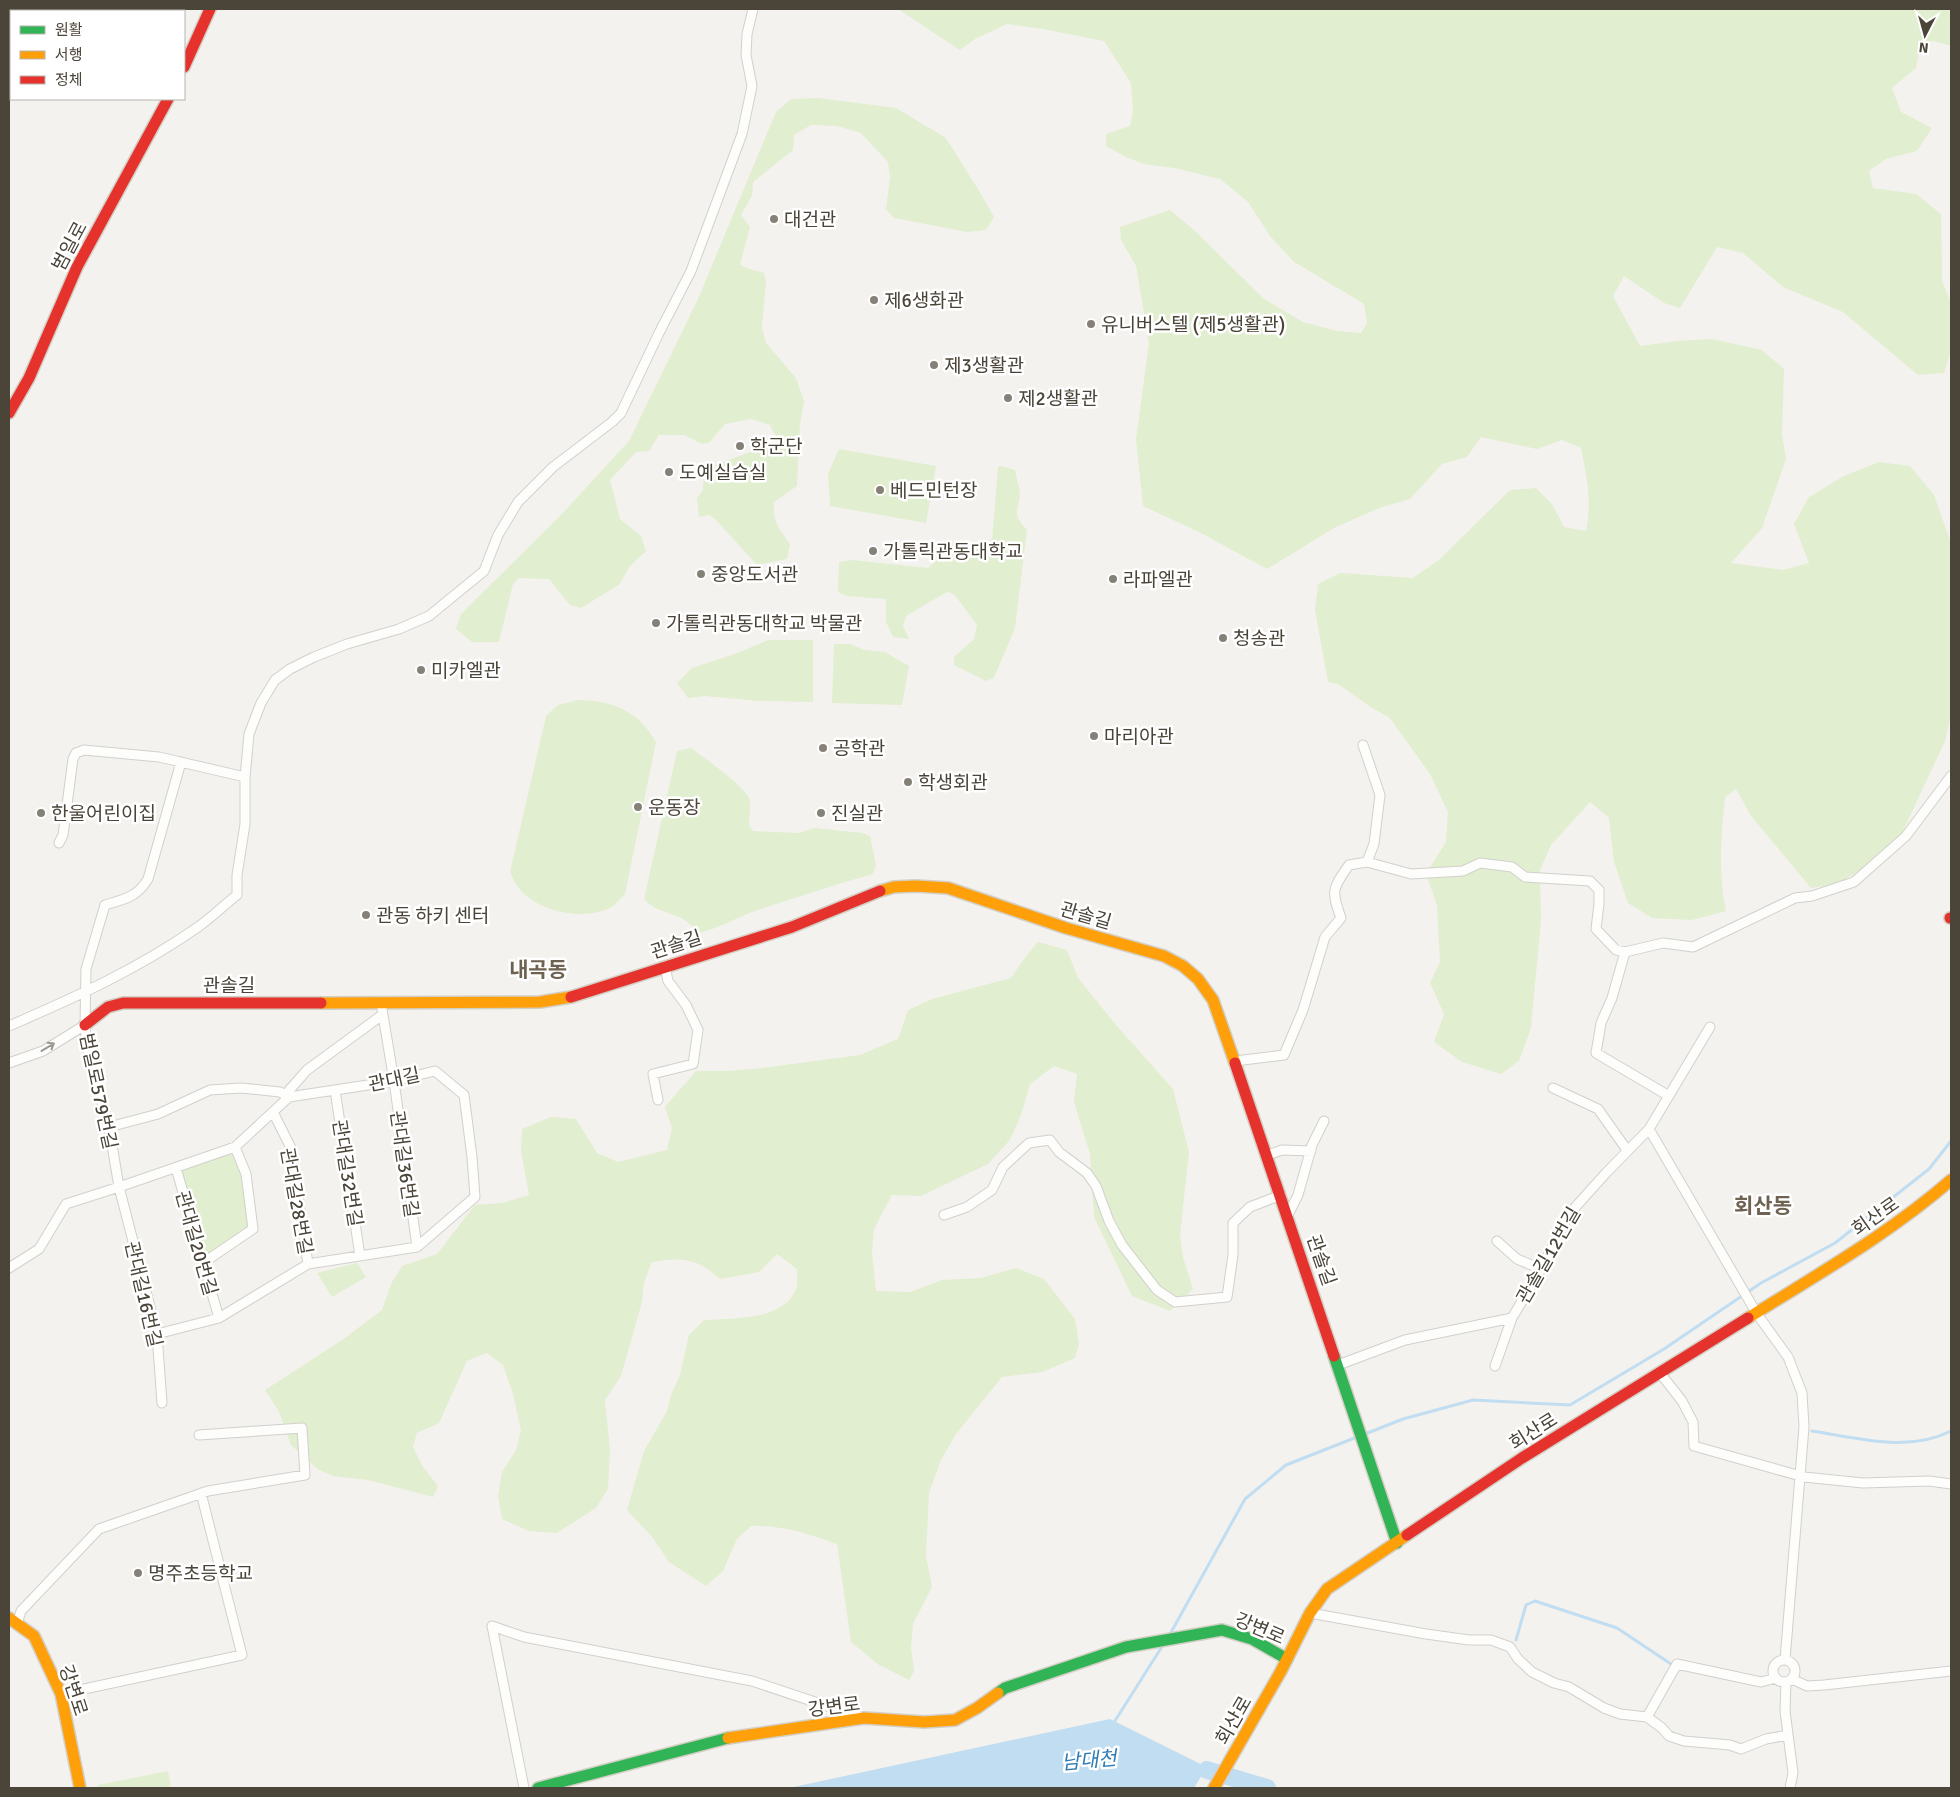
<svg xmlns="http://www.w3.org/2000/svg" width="1960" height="1797" viewBox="0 0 1960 1797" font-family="Signika,'Noto Sans KR',sans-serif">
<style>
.green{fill:#e1eecf}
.water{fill:#c0ddf1}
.pier{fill:#f4f2ee}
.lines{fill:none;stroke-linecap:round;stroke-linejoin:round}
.stream{stroke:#c0ddf1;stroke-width:3}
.river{stroke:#c0ddf1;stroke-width:18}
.street-casing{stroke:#d2d0cb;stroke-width:11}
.fast-casing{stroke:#d3cfc5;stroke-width:14}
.slow-casing{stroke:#d3cfc5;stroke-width:14}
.jam-casing{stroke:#d3cfc5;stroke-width:14}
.street{stroke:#fdfdfc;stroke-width:9}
.fast{stroke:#30b455;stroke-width:11}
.slow{stroke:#ff9f0a;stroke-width:11}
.jam{stroke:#e5322d;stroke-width:11}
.oneway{stroke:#9b9791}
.poi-dot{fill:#868178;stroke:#fff;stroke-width:2}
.labels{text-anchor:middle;stroke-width:5;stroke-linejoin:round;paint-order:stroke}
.poi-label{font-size:19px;fill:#4b4439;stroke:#fff;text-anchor:start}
.street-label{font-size:19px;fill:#4b4439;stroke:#fff}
.water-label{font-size:20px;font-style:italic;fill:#2e7ab2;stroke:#fff}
.quarter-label{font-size:21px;font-weight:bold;fill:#6e6250;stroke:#fff}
</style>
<rect width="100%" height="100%" fill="#f4f2ee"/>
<path class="green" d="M 72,9 L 136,9 L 135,11 L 74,11 Z
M 898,9 L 1951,9 L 1951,46 L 1934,41 L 1921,42 L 1916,68 L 1892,88 L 1901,112 L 1932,128 L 1917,151 L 1886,159 L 1869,171 L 1873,188 L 1916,194 L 1941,214 L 1942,281 L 1951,303 L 1951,350 L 1944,373 L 1918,375 L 1843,312 L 1783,287 L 1743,253 L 1717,247 L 1680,308 L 1664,303 L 1624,276 L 1613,296 L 1640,346 L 1677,341 L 1712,339 L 1762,350 L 1784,369 L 1782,435 L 1786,459 L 1762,528 L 1731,563 L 1783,570 L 1809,563 L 1794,524 L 1809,497 L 1844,476 L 1879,462 L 1910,466 L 1934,495 L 1951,543 L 1951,715 L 1945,741 L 1903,831 L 1878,859 L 1840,883 L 1811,888 L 1751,816 L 1736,789 L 1725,797 C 1721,834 1718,875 1726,911 L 1692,920 L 1652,918 L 1628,903 L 1614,862 L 1609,818 L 1590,802 L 1551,845 L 1540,870 L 1541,920 L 1531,1028 L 1519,1061 L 1501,1074 L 1462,1062 L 1434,1042 L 1444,1014 L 1430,983 L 1440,962 L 1437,905 L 1426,874 L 1446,842 L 1448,812 L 1430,774 L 1389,717 L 1372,708 L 1338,684 L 1328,682 L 1315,610 L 1318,584 L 1340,573 L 1413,578 L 1440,559 L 1510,490 L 1536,488 L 1552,504 L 1564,527 L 1586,531 C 1592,499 1587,479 1581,448 L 1562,440 L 1537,449 L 1481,437 L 1467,457 L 1442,464 L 1410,499 L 1379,508 L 1334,528 L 1267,569 L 1201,533 L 1143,506 L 1136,439 L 1149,343 L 1136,266 L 1121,240 L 1120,227 L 1170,210 L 1193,229 L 1264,299 L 1303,322 L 1337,331 L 1361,333 L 1367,323 L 1364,304 L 1294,262 L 1270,236 L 1248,202 L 1220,179 L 1174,168 L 1144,164 L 1126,157 L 1106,146 L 1106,134 L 1130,126 L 1133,111 L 1131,83 L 1104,41 L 1043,29 L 1007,24 L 975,39 L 960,50 Z
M 818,98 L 896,108 L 946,138 L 981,194 L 994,217 L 986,230 L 967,232 L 894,218 L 886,209 L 890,177 L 888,162 L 861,133 L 837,126 L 811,125 L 794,135 L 793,150 L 753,182 L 752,196 L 741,215 L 750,227 L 740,264 L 746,268 L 764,273 L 766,281 L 762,328 L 766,343 L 796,378 L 804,401 L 800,424 L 797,486 L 774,502 C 772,522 779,528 790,544 L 787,559 L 757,565 L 716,520 L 709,515 L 699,517 L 697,498 L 703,490 L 704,469 L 772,444 L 775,435 L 770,425 L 751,419 L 725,424 L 710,442 L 702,444 L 684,435 L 659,435 L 649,451 L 636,452 L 610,480 L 620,519 L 641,536 L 646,551 L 629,567 L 620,584 L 581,608 L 570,605 L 549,579 L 519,578 L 513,584 L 499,642 L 472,642 L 456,629 L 461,614 L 560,516 L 629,441 L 698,299 L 776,112 L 791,99 Z
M 839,449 L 936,466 L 926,523 L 830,506 L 828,474 Z
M 1001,466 L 1015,470 C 1016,478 1020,487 1020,494 C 1018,514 1011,511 1027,530 L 1015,628 L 994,678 L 986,681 L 954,665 L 954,657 L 974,639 L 977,625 L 954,594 L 947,592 L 906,616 L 903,626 L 909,639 L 893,637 L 886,622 L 886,599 L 847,596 L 838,592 L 839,562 L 852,560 L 928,568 L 935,561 L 939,545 L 948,542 L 976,548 L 992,539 L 998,467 Z
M 768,640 L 813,640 L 813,702 L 759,701 L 705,696 L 688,698 L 677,683 L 692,668 L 735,654 Z
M 834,644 L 850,644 L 864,650 L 885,652 L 909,666 L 902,705 L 832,703 Z
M 578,700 C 614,701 637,710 656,742 L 625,894 C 620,898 616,905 610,908 C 582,921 536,912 517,886 C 514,882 512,876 510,872 L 546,716 L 558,705 Z
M 691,748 C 703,757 748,788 750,801 C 751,808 749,818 749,825 L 753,831 L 799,833 L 814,828 L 863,833 L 870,836 L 876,865 L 873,874 C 832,885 792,899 752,912 C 734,919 717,929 698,933 C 684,911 659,916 644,899 L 677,751 Z
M 1038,942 L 1067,950 L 1078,978 L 1117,1026 L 1173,1089 L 1189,1152 L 1180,1235 L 1183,1257 L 1193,1289 L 1170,1311 L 1132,1296 L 1094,1217 L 1090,1154 L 1074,1102 L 1077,1074 L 1054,1066 L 1030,1084 L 1021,1115 L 1010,1140 L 988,1164 L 921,1196 L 892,1195 L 874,1229 L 872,1253 L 876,1291 L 910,1292 L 942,1280 L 981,1278 L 1016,1268 L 1044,1279 L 1075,1319 L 1079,1344 L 1075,1358 L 1042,1372 L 1002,1377 L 956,1434 L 941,1460 L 929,1493 L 926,1556 L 932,1587 L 913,1624 L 911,1648 L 914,1671 L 909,1680 L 879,1665 L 851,1642 L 837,1544 C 809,1534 781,1525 751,1526 L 737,1539 L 723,1571 L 706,1586 L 669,1562 L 653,1538 L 627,1510 L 644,1451 L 667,1411 L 671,1395 L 680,1375 L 689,1335 L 704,1320 C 732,1318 784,1321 796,1289 C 798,1284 797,1275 797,1269 L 777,1254 L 759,1272 L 720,1279 C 697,1258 682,1257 652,1262 L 644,1282 L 642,1302 L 621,1376 L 605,1400 L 610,1450 L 608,1489 L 596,1508 L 557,1533 L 529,1531 L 502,1519 L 498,1496 L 502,1472 L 516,1450 L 521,1430 L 513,1394 L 503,1365 L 487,1353 L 467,1361 L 439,1423 L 417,1433 L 413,1447 L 423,1467 L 438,1486 L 433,1497 L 368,1480 L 333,1476 L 319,1470 L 291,1445 L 279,1412 L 265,1390 L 342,1340 L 382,1310 L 392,1282 L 402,1266 L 437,1254 L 475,1205 L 502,1203 L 529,1195 L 521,1151 L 522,1129 L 551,1117 L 576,1119 L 597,1153 L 618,1162 L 667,1150 L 672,1128 L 665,1107 L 696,1071 L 728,1071 L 762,1068 L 860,1055 L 898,1039 L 908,1010 L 932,999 L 1011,978 L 1026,956 Z
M 235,1147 L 246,1174 L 253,1229 L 203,1263 L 176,1168 Z
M 357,1263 L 366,1277 L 332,1297 L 317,1273 Z
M 168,1771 L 171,1788 L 98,1788 L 98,1785 Z"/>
<path class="water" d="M 1110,1719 L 1249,1788 L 789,1788 Z"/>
<path class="pier" d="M 1208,1765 L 1240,1781 L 1236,1788 L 1194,1788 Z"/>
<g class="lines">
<path class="stream" d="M 1812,1431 C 1858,1438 1908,1453 1951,1431
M 1365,1434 L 1403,1419 L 1473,1400 L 1570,1405 L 1664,1349 L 1761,1283 L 1835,1243 L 1929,1169 L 1951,1141
M 1169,1636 L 1245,1499 L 1286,1465 L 1357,1437
M 1516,1640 L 1526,1605 L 1535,1601 L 1617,1628 L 1671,1664
M 1113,1724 L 1163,1645"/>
<path class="river" d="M 1207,1770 L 1267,1788"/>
<g class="street-casing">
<path id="street" d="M 59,843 L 63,835 L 73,759 L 76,753 L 84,750 L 159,757 L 245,777
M 1367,862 L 1411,874 L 1463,871 L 1480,863 L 1512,867 L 1525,877 L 1590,881 L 1599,890 L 1599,904 L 1596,929 L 1616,950 L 1625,952 L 1612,998 L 1601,1023 L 1596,1053 L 1669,1096
M 1625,952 L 1663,943 L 1693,947 L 1795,898 L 1812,896 L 1854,882 L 1906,836 L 1951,776
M 381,1003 L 394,1081 L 417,1247
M 9,1026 C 76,997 138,969 198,927 C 212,917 224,905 237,895 L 237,875 L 245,824 L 245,777 L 249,734 L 261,703 L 275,680 L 290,669 L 314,657 L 347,644 L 399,629 L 429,616 L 484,571 L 498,535 L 518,502 L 553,467 L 612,422 L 621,413 L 659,333 L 691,271 L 742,134 L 752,86 L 746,55 L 747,34 L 753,9
M 1235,1061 L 1284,1055 L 1303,1010 L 1325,937 L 1341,918 C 1331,891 1332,889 1349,865 L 1367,862 L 1374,844 L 1380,795 L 1363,745
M 9,1063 L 43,1051 L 85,1025
M 1553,1088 L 1598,1109 L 1627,1150
M 335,1090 L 360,1256
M 285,1095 L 307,1070 L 382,1015
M 658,1100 L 653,1074 L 693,1064 L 698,1030 L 686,1005 L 668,981 L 665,966
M 273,1112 L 291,1148 L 308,1264
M 109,1127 L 158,1114 L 210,1090 L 241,1088 L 280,1092 L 289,1097
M 1649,1129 L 1757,1314 L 1788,1357 L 1802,1393 L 1804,1427 L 1785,1660
M 1268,1155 L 1282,1150 L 1311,1151
M 176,1168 L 219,1318
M 944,1215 L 967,1207 L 992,1190 L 1003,1167 L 1029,1143 L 1050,1140 L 1059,1152 L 1087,1173 L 1096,1186 L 1109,1221 L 1122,1245 L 1157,1290 L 1175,1302 L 1227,1297 L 1233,1255 L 1233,1223 L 1250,1207 L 1281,1195
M 1288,1215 L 1298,1195 L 1312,1145 L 1324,1121
M 1497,1241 L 1517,1259 L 1541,1269
M 203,1263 L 253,1229 L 246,1174 L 235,1147
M 9,1268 L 39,1249 L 66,1204 L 119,1187 L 235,1147 L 289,1097 L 394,1081 L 435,1071 L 464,1095 L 472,1157 L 475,1197 L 417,1247 L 308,1264 L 219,1318 L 157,1334
M 1338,1365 L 1405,1340 L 1512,1318 L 1541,1269 L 1570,1213 L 1606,1173 L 1649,1129 L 1710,1027
M 1495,1366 L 1512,1318
M 1660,1373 L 1682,1401 L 1693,1422 L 1694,1446 L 1804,1477 L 1863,1483 L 1929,1481 L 1951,1484
M 162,1403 L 157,1334 L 119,1187 L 109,1127 L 87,1048 L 85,1025 L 86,969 L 105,905 C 125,899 137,897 148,879 L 181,762
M 1310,1613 L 1426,1634 L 1469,1640 L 1491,1640 L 1510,1647 L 1518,1659 L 1532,1672 L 1554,1683 L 1569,1687 L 1604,1708 L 1620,1714 L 1647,1717 L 1677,1664 L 1761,1682 L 1776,1678
M 17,1624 L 21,1611 L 99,1529 L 208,1491 L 305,1475 L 302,1428 L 199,1435
M1773 1671a11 11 0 1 1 22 0a11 11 0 1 1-22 0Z
M 1792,1679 L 1807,1686 L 1824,1685 L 1951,1671
M 1786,1682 L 1785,1711 L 1793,1773 L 1790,1788
M 61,1694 L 242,1655 L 201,1493
M 1647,1717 L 1662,1728 L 1669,1736 L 1684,1741 L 1730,1745 L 1741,1749 L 1766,1739 L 1788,1735
M 524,1788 L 492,1626 L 524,1637 L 752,1681 L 860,1717"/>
</g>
<g class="fast-casing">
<path id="fast" d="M 1334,1356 L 1397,1543
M 998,1693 L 1005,1688 L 1126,1647 L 1222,1630 L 1252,1639 L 1287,1659
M 538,1788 L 728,1738"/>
</g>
<g class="slow-casing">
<path id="slow" d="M 880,891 L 894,887 L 916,886 L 948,888 L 1066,928 L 1164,956 L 1183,966 L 1198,979 L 1213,1000 L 1235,1063
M 321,1003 L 540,1002 L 571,997
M 1748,1318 C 1818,1274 1889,1234 1951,1180
M 9,1618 L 34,1636 L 61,1694 L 80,1788
M 728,1738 L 864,1718 L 924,1722 L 955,1720 L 977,1708 L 998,1693
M 1214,1788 L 1281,1671 L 1310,1613 L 1327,1589 L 1407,1535"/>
</g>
<g class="jam-casing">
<path id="jam" d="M 184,67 L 210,9
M 9,413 L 29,378 L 77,267 L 168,99
M 1950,918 L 1951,918
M 571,997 L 792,927 L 880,891
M 85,1025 L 108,1007 L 123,1003 L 321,1003
M 1235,1063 L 1334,1356
M 1407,1535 L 1522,1458 L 1748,1318"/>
</g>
<use href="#street" class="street"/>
<use href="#fast" class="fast"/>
<use href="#slow" class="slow"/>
<use href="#jam" class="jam"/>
</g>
<defs><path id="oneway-shaft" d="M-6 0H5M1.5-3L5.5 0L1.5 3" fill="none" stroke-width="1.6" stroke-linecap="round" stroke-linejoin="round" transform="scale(1.25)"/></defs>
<use class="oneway" href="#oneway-shaft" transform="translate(48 1047) rotate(-31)"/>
<g class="poi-dot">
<circle cx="774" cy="219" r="5"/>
<circle cx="874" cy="300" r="5"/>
<circle cx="1091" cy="324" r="5"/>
<circle cx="934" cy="365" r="5"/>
<circle cx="1008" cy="398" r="5"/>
<circle cx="740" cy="446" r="5"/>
<circle cx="669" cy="472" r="5"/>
<circle cx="880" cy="490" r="5"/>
<circle cx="873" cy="551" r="5"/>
<circle cx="701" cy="574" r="5"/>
<circle cx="1113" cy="579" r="5"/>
<circle cx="656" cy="623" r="5"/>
<circle cx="1223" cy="638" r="5"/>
<circle cx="421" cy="670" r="5"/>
<circle cx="1094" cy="736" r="5"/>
<circle cx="823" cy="748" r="5"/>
<circle cx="908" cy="782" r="5"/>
<circle cx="638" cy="807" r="5"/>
<circle cx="41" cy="813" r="5"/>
<circle cx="821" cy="813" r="5"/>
<circle cx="366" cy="915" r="5"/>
<circle cx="138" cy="1573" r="5"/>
</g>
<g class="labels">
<g class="poi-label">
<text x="784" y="226">대건관</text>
<text x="884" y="307">제6생화관</text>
<text x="1101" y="331">유니버스텔 (제5생활관)</text>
<text x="944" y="372">제3생활관</text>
<text x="1018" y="405">제2생활관</text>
<text x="750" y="453">학군단</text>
<text x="679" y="479">도예실습실</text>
<text x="890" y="497">베드민턴장</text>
<text x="883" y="558">가톨릭관동대학교</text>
<text x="711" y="581">중앙도서관</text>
<text x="1123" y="586">라파엘관</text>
<text x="666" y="630">가톨릭관동대학교 박물관</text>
<text x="1233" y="645">청송관</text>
<text x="431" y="677">미카엘관</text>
<text x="1104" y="743">마리아관</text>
<text x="833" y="755">공학관</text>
<text x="918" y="789">학생회관</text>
<text x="648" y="814">운동장</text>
<text x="51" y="820">한울어린이집</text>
<text x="831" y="820">진실관</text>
<text x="376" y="922">관동 하키 센터</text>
<text x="148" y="1580">명주초등학교</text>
</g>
<g class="street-label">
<text transform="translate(69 246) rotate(-62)" y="7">범일로</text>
<text transform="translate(1086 915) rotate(16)" y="7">관솔길</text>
<text transform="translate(676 944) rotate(-18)" y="7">관솔길</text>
<text x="229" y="992">관솔길</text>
<text transform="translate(394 1079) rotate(-12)" y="7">관대길</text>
<text transform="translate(99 1091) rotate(78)" y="7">범일로579번길</text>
<text transform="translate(405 1164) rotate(82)" y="7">관대길36번길</text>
<text transform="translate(348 1173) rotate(81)" y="7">관대길32번길</text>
<text transform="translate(297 1201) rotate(80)" y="7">관대길28번길</text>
<text transform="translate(1875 1216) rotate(-35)" y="7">회산로</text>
<text transform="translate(197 1243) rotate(74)" y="7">관대길20번길</text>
<text transform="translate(1548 1255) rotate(-60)" y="7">관솔길12번길</text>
<text transform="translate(1322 1260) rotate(71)" y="7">관솔길</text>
<text transform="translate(144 1294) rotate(77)" y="7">관대길16번길</text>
<text transform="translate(1533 1431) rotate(-32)" y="7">회산로</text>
<text transform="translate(1260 1628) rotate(23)" y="7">강변로</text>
<text transform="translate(74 1690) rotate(72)" y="7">강변로</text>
<text transform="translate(834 1706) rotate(-7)" y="7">강변로</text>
<text transform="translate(1233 1720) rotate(-60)" y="7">회산로</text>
</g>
<g class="water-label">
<text transform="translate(1089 1760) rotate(-5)" y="7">남대천</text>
</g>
<g class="quarter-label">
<text x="538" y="977">내곡동</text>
<text x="1763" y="1213">회산동</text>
</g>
</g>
<rect width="1960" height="1797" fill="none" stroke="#4b4439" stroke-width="20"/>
<rect x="10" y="10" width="175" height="90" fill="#ffffff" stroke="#b7b4b0"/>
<rect x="20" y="26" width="25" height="8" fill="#30b455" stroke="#b7b4b0"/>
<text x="55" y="35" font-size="15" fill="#4b4439">원활</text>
<rect x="20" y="51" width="25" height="8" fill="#ff9f0a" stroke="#b7b4b0"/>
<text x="55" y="60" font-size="15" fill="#4b4439">서행</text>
<rect x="20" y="76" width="25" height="8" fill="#e5322d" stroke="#b7b4b0"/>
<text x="55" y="85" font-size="15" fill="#4b4439">정체</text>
<g transform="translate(1925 35) rotate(186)" stroke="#ffffff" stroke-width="4" paint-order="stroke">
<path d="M0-4L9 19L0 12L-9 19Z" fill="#4b4439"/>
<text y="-8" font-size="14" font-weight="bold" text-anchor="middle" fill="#4b4439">N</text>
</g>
</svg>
